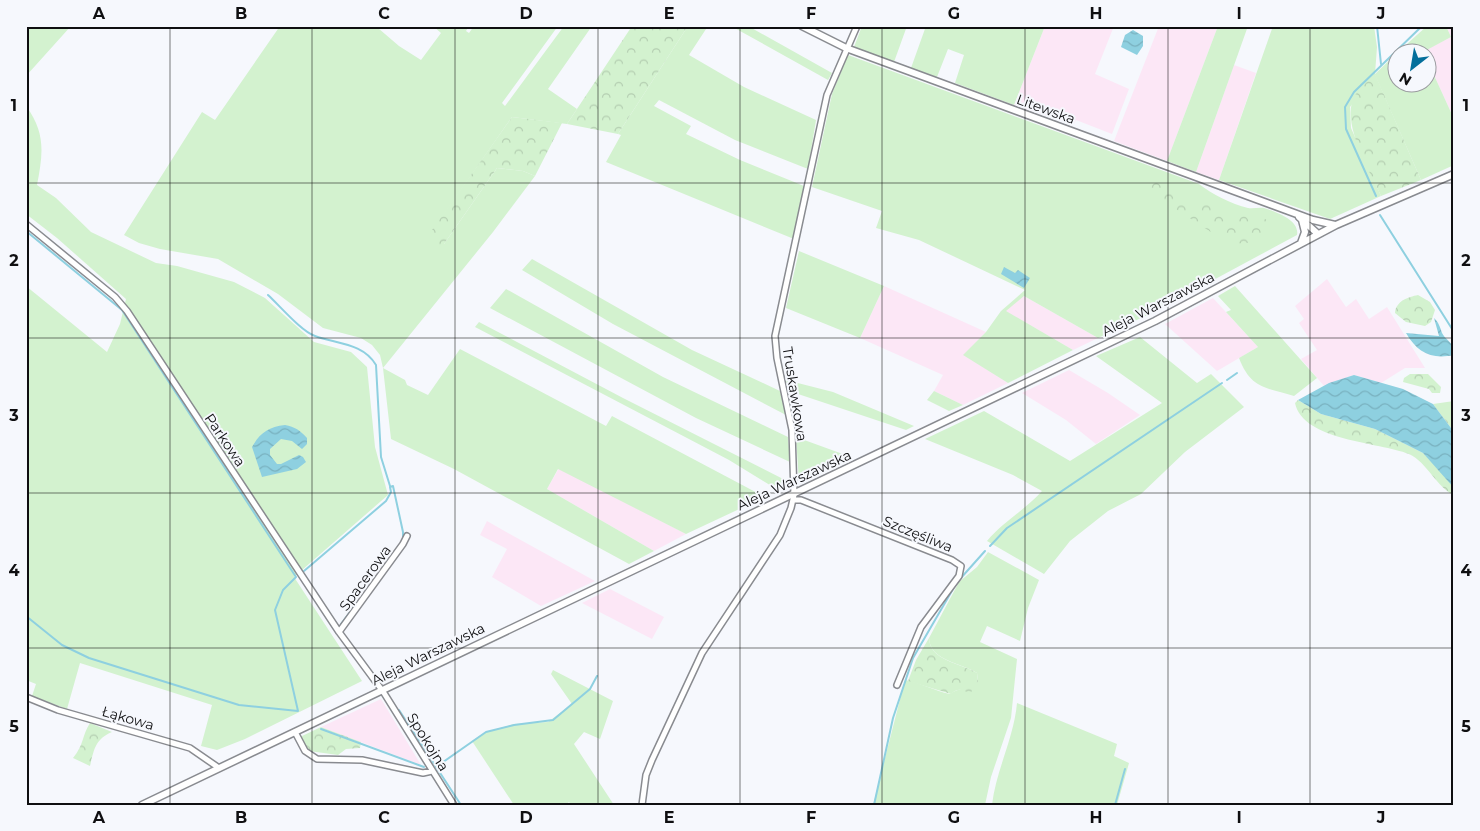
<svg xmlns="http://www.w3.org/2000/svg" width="1480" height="831" viewBox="0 0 1480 831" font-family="Montserrat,sans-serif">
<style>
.commercial{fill:#fce7f6}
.green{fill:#d3f2cf}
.forest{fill:url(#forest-crowns)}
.water{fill:url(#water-waves)}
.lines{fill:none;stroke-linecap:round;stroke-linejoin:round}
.stream{stroke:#8ed0e0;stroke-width:2}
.minor-casing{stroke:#898b90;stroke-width:8}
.tertiary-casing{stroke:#898b90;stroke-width:9}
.minor{stroke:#fff;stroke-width:5}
.tertiary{stroke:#fff;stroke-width:6}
.grid{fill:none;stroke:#0f0f11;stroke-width:1;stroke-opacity:0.55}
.labels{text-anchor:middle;stroke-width:4;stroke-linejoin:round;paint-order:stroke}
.street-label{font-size:14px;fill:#0f0f11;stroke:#f6f8fd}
.neatline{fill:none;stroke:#0f0f11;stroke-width:2}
.grid-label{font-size:16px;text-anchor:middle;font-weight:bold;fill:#0f0f11}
</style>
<defs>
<pattern id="forest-crowns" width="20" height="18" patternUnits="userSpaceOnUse" patternTransform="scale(1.25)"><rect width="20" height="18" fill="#d3f2cf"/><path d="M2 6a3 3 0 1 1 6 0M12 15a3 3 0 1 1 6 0" fill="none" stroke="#b4ceb1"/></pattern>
<pattern id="water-waves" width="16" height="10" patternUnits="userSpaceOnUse" patternTransform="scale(1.25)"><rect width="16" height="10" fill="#8ed0e0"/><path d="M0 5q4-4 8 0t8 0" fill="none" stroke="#79b1bf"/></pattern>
</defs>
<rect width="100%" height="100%" fill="#f6f8fd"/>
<path class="commercial" d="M 1045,26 L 1114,26 L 1095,74 L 1129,89 L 1112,134 L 1076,120 L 1074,124 L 1014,105 Z
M 1159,26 L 1218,26 L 1167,161 L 1114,141 Z
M 1446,26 L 1454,26 L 1454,119 L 1428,62 L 1428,52 L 1423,51 L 1451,37 Z
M 1234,65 L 1256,73 L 1219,180 L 1196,172 Z
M 1327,279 L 1346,307 L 1356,299 L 1369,319 L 1387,307 L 1425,368 L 1405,368 L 1381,383 L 1354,375 L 1324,386 L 1301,359 L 1317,350 L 1299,323 L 1304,319 L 1295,306 Z
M 884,286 L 986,332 L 964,355 L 1008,383 L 963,405 L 934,391 L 943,375 L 860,338 Z
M 1024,296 L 1098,338 L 1073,350 L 1005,311 Z
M 1213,298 L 1258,347 L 1217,371 L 1165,324 Z
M 1069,370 L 1108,393 L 1140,415 L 1096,444 L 1066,420 L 1022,393 Z
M 559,468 L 686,534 L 654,551 L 547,489 Z
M 487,521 L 508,533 L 595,581 L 541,606 L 492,577 L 507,549 L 480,535 Z
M 610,589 L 664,617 L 652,639 L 582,603 Z
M 381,699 L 421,765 L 321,727 Z"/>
<path class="green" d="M 26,26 L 71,26 L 26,76 L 29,44 Z
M 280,26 L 379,26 L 378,28 L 399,46 L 421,60 L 441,33 L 433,26 L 469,26 L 466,31 L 469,33 L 474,26 L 558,26 L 502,103 L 505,106 L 564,26 L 592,26 L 548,89 L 577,109 L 567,124 L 512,117 L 428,237 L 444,244 L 497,168 L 523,171 L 535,176 L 493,232 L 383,368 L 405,380 L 407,385 L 428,395 L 460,349 L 606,426 L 612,416 L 765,497 L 686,534 L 558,469 L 547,489 L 654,551 L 629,564 L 454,469 L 391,439 L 383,368 L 380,355 L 372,345 L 361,338 L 323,328 L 278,294 L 218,259 L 160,249 L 139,243 L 124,235 L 202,112 L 215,120 Z
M 688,26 L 708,26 L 689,55 L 744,87 L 816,120 L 808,169 L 735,140 L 659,100 L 654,106 L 691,126 L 686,134 L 740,160 L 804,186 L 794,239 L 606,162 L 621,135 L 618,134 Z
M 731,26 L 748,26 L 832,73 L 828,80 Z
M 862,26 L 907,26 L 894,62 L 854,47 Z
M 926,26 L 1045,26 L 1014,105 L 955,83 L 964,55 L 948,49 L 937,77 L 911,68 Z
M 1218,26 L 1248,26 L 1196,172 L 1167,161 Z
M 1273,26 L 1374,26 L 1377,47 L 1375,74 L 1397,53 L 1398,82 L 1428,82 L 1428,62 L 1454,119 L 1454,165 L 1421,180 L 1375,75 L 1350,107 L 1351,128 L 1381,196 L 1330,219 L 1219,180 Z
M 1427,26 L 1446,26 L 1451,37 L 1423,52 L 1398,52 Z
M 848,55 L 1199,184 C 1212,194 1231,204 1248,208 C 1253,209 1259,207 1264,208 C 1276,212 1300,220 1297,235 L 1154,312 L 1098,338 L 1024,296 L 1006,311 L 1073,350 L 1008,383 L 963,355 L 986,332 L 1001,311 L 1025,290 L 919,240 L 876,228 L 882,211 L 812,187 L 832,94 Z
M 26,106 C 46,133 43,154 37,185 L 56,198 L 91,232 L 156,263 L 177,266 L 234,282 L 265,298 L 314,342 L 351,352 L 367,367 L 375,447 L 388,495 L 294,577 L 362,681 L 245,739 L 217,750 L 201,746 L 212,705 L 80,663 L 67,709 L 32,696 L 36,684 L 26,680 L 26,286 L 107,352 L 120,324 L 126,299 L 57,238 L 26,214 Z
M 799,251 L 884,286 L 860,338 L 786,308 Z
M 532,259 L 692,350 L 780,391 L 786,415 L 613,324 L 522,270 Z
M 1235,286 L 1317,378 L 1294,396 C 1265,387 1251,389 1239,358 L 1258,347 L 1226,312 L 1231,310 L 1218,296 Z
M 506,289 L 663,377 L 788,437 L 790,462 L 696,418 L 490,308 Z
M 479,322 L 623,398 L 791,483 L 778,490 L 729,460 L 475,327 Z
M 1140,337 L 1197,383 L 1211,374 L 1244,407 L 1185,452 L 1141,494 L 1108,511 L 1070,541 L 1044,574 L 987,541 C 1004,521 1025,510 1042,491 L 1013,475 L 925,439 L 984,411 L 1070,461 L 1162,403 L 1096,356 Z
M 786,380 L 833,392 L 914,426 L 906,430 L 789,391 Z
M 934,391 L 963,405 L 949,411 L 927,400 Z
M 796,437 L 851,457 L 799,482 Z
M 988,552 L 1039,580 L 1028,608 L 1020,641 L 987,626 L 980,642 L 1017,659 L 1011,718 L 991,777 L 985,805 L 873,805 L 905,680 C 921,683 935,691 950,694 C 959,687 970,690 978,681 L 977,673 C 960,662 930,661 929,638 L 959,582 L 977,567 Z
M 553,670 L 613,701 L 600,739 L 584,732 L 574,744 L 614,805 L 571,805 L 569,802 L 566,805 L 514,805 L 472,741 L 484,733 L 514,724 L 548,722 L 572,704 L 551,674 Z
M 1017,703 L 1117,744 L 1114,756 L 1129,763 L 1117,805 L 992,805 C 996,770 1014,738 1017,703 Z"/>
<path class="forest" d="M 632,26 L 688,26 L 618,134 L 567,124 Z
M 1375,74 L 1421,180 L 1381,196 C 1370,171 1338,119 1356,94 C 1361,87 1368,81 1375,74 Z
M 512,117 L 562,123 L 535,176 L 523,171 L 497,168 L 444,244 L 436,250 L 430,244 L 427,237 Z
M 1151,182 C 1177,184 1174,186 1189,204 L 1206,201 L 1224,216 C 1244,218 1251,209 1270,222 L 1268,234 L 1247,243 L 1229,244 L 1159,198 L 1148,187 Z
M 1418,295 L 1430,302 L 1435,310 L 1431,322 L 1425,326 L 1406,322 L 1395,313 C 1396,301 1408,297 1418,295 Z
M 1410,374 L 1428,374 L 1441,387 L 1440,393 L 1432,393 L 1429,389 L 1403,382 L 1404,378 Z
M 1298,400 L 1321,414 L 1375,429 L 1423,453 L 1451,482 L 1454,495 C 1437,488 1427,462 1409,454 C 1379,442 1303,441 1295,403 Z
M 1454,401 L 1454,432 L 1433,404 Z
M 929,638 C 930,661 959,662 977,673 L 978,681 L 970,694 C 962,689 958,688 951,694 L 908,681 L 916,660 Z
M 90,723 L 112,732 C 95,739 94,750 90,766 L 73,758 C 84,745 82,735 90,723 Z
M 321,727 L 361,742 L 360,748 L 346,749 L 338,755 L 309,751 L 301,740 L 302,736 Z"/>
<path class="water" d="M 1133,30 L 1143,36 L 1143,46 L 1137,55 L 1121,47 L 1125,35 Z
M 1004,267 L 1015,273 L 1018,270 L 1030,278 L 1024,288 L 1001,274 Z
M 1434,318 C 1439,323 1440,327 1442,333 C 1447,342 1454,341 1454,355 C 1431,360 1417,352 1406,333 L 1439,336 Z
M 1354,375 L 1403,389 L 1433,404 L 1454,432 L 1454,488 L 1423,453 L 1375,429 L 1321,414 L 1298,400 L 1329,383 Z
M 285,425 C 295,427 300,430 307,438 L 307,444 L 302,449 L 292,441 L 281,439 L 270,449 L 270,455 L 277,464 L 281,464 L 299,455 L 303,457 L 306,462 L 297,469 L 262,477 L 252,447 C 260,433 268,427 285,425 Z"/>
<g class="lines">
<path class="stream" d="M 1377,26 L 1381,64
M 1376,196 L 1346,129 L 1345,107 L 1354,92 L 1422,26
M 1380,215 L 1454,332
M 26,231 L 122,310 L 296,577 L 283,590 L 275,610 L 298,711 L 239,705 L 89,658 L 62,645 L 26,616
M 268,295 C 280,306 301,331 315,336 C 337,344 363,343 376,365 L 381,457 L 390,486
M 1227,380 L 1237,373
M 990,546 L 1007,528 L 1222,383
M 304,571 L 386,501 L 391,492 L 390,487 L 393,486 L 403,532 L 403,540
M 960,579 L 985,551
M 341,624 L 359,600
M 399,710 L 461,805
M 321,729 L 424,767
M 436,767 L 486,732 L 514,725 L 553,720 L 590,689 L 597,676
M 874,805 L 893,718 L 913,658 L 953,589
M 1115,805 L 1125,769"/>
<g class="minor-casing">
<path id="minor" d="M 26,224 L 115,297 L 127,311 L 339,632 L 384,693 L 454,805
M 793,500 L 801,500 L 952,560 L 961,566 L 959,576 L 921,627 L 897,685
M 339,632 L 403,544 L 407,536
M 26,697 L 58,710 L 190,748 L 219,768
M 295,732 L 305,751 L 317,759 L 362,760 L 423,773 L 432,771
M 642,805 L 646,775 L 652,760 L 702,653 L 780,535 L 791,508 L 794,495 L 792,430 L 777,358 L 775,336 L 827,95 L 857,26"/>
</g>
<g class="tertiary-casing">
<path id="tertiary" d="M 802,26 L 846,48 L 1313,220 L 1335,225
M 1299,217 L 1318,234
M 1301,243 L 1305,232 L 1302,220
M 142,805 L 1155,321 L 1336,225 L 1454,174"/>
</g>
<use href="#minor" class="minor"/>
<use href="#tertiary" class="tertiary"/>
</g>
<path class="grid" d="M 170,26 L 170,805M 312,26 L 312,805M 455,26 L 455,805M 598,26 L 598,805M 740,26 L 740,805M 882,26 L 882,805M 1025,26 L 1025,805M 1168,26 L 1168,805M 1310,26 L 1310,805M 26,183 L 1454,183M 26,338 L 1454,338M 26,493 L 1454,493M 26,648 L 1454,648"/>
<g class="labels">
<g class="street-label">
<text transform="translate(1046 109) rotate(20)" y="5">Litewska</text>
<text transform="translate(1158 304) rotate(-27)" y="5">Aleja Warszawska</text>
<text transform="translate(795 394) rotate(81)" y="5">Truskawkowa</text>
<text transform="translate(225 440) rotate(56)" y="5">Parkowa</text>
<text transform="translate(794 480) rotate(-25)" y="5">Aleja Warszawska</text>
<text transform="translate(918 534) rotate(22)" y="5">Szczęśliwa</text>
<text transform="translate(365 578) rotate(-54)" y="5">Spacerowa</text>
<text transform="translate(428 654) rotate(-26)" y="5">Aleja Warszawska</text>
<text transform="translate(128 718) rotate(16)" y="5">Łąkowa</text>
<text transform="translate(428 742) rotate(58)" y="5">Spokojna</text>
</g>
</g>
<rect width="1480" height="831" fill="none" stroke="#f6f8fd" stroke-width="55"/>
<g transform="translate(1412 68) rotate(211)"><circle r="24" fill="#f6f8fd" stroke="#9a9b9f"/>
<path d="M0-4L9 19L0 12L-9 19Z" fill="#046f9b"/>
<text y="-8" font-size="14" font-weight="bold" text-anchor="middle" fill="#0f0f11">N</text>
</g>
<rect x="28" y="28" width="1424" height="776" class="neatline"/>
<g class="grid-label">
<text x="99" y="19">A</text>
<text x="241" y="19">B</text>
<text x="384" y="19">C</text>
<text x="526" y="19">D</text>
<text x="669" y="19">E</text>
<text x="811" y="19">F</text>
<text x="954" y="19">G</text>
<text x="1096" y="19">H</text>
<text x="1239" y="19">I</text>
<text x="1381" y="19">J</text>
<text x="14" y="111">1</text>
<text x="1466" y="111">1</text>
<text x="14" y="266">2</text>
<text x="1466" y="266">2</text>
<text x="14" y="421">3</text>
<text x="1466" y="421">3</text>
<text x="14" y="576">4</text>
<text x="1466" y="576">4</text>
<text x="14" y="732">5</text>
<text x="1466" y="732">5</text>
<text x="99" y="823">A</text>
<text x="241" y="823">B</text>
<text x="384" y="823">C</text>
<text x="526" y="823">D</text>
<text x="669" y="823">E</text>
<text x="811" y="823">F</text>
<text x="954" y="823">G</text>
<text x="1096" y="823">H</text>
<text x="1239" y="823">I</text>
<text x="1381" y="823">J</text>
</g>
</svg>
